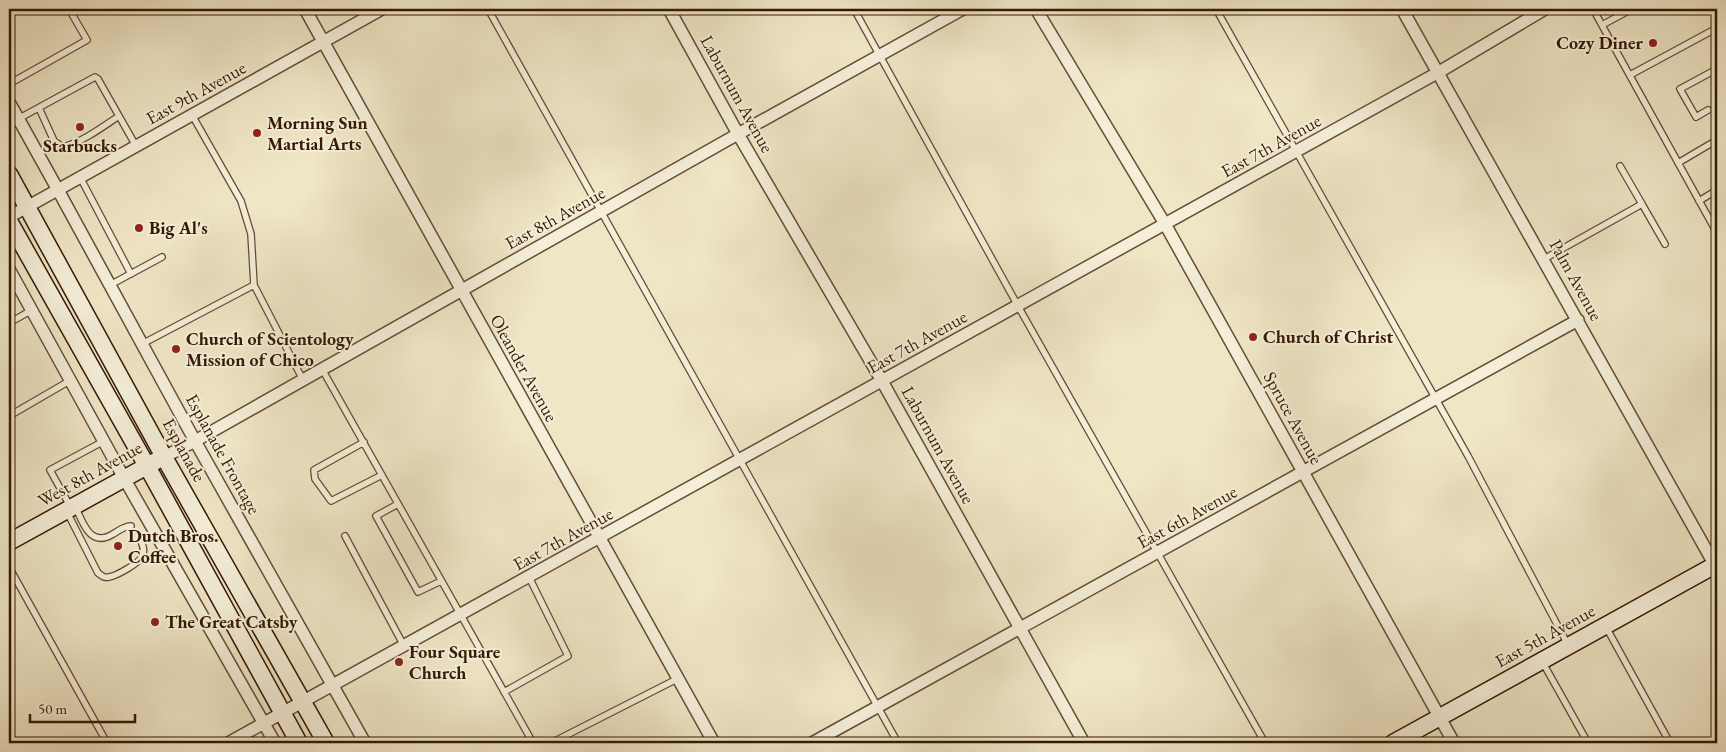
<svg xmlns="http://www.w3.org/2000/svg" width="1726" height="752" viewBox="0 0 1726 752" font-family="'EB Garamond',serif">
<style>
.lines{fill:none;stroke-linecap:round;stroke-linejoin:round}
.lane-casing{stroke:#644c33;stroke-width:8}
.street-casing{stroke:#644c33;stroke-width:14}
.secondary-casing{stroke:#351902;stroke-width:19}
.lane{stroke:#f5efda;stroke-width:5.5}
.street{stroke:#f5efda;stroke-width:11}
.secondary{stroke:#f5efda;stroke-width:16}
.poi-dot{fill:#8f2418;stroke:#f5efda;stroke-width:2}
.labels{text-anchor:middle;stroke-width:4;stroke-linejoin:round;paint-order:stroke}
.poi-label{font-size:18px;font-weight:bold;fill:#351902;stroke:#f5efda;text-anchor:start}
.street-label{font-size:18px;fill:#351902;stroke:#f5efda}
</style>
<rect width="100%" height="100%" fill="#efe6c6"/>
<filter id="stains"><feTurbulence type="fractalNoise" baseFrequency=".004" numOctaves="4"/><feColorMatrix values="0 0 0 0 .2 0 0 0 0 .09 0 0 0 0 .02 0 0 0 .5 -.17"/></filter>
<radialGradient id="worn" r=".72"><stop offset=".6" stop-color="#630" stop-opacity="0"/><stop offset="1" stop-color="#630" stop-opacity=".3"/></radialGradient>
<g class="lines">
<g class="lane-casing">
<path id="lane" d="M 488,9 L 898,743
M 854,9 L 1018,306 L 1265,743
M 1216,9 L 1468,456 L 1568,645
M 1593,9 L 1717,233
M 1602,25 L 1632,9
M 1630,75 L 1717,28
M 9,84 L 87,40 L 69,9
M 39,108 L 54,141 L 63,147 C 84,141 101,128 119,116
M 1708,110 L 1696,117 L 1680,89 L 1717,69
M 192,115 L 241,201 L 251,234 L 254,285 L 303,380
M 18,119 L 95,77 L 98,79 L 136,146
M 1678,163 L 1717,140
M 80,177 L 131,274
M 1699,201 L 1717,190
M 1642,204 L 1665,244
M 1544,259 L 1642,204 L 1620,166
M 110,285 L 162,257
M 9,323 L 32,310
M 142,344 L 254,285
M 322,369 L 533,743
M 9,416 L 71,380
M 364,442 L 314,470 L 315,479 L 331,501 L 382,475
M 398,504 L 376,516 L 418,592 L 441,581
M 70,506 L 50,470 L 104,441
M 75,506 C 83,523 90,548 113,534 C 120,530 124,526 131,526
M 67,512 L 98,573 C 102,576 104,578 109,577 C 116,576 140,563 142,556 C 145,551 143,546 141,541
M 345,536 L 404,646
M 9,567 L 107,743
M 1606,627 L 1670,743
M 1543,663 L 1588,743
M 504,692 L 568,656 L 529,577
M 551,743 L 677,679"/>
</g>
<g class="street-casing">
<path id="street" d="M 305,9 L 714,743
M 669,9 L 738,134 L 882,381 L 1084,743
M 1036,9 L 1165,224 L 1454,743
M 1402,9 L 1717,569
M 9,102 L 58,190 L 195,441 L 365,743
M 9,217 L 382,9
M 9,269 L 124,478 L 275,743
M 164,457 L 195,441 L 738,134 L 963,9
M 228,743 L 1439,72 L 1545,9
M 812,743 L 1578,320"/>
</g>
<g class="secondary-casing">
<path id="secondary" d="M 9,174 L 164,457 L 326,743
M 9,221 L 147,466 L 299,743
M 9,542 L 156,461
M 1393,743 L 1717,564"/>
</g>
<use href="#lane" class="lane"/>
<use href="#street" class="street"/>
<use href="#secondary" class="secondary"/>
</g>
<g class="poi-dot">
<circle cx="1653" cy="43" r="5"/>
<circle cx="80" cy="127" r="5"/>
<circle cx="257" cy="133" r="5"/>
<circle cx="139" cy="228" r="5"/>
<circle cx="1253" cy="337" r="5"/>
<circle cx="176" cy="349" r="5"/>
<circle cx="118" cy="546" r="5"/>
<circle cx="155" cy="622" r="5"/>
<circle cx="399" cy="662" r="5"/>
</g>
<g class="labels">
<g class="poi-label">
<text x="1643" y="49" text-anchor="end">Cozy Diner</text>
<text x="267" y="129">Morning Sun<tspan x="267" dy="21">Martial Arts</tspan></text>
<text x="80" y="152" text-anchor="middle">Starbucks</text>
<text x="149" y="234">Big Al's</text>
<text x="1263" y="343">Church of Christ</text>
<text x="186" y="345">Church of Scientology<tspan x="186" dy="21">Mission of Chico</tspan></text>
<text x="128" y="542">Dutch Bros.<tspan x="128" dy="21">Coffee</tspan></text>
<text x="165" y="628">The Great Catsby</text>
<text x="409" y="658">Four Square<tspan x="409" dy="21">Church</tspan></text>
</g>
<g class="street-label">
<text transform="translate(196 93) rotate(-29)" y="6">East 9th Avenue</text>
<text transform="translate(737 94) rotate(61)" y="6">Laburnum Avenue</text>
<text transform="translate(1271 146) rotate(-29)" y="6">East 7th Avenue</text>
<text transform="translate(555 218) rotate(-29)" y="6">East 8th Avenue</text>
<text transform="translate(1576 280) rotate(61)" y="6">Palm Avenue</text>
<text transform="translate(917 342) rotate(-29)" y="6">East 7th Avenue</text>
<text transform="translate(524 368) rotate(61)" y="6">Oleander Avenue</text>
<text transform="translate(1293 418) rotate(61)" y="6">Spruce Avenue</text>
<text transform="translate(938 445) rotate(61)" y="6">Laburnum Avenue</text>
<text transform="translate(184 450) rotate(61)" y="6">Esplanade</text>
<text transform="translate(223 454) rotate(61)" y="6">Esplanade Frontage</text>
<text transform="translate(90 474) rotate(-29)" y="6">West 8th Avenue</text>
<text transform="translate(1187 517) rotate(-29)" y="6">East 6th Avenue</text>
<text transform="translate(563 539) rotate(-29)" y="6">East 7th Avenue</text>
<text transform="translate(1545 636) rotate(-29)" y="6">East 5th Avenue</text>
</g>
</g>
<rect width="1726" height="752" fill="none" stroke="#efe6c6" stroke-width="30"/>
<rect x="10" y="10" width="1706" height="732" fill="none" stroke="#351902" stroke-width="2.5"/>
<rect x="15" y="15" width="1696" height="722" fill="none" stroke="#351902"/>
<path d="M30 714v8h105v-8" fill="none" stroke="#351902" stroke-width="2.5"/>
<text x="38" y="714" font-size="15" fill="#351902" stroke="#f5efda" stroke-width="4" paint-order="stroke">50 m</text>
<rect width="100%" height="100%" filter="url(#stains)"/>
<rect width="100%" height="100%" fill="url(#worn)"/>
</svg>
